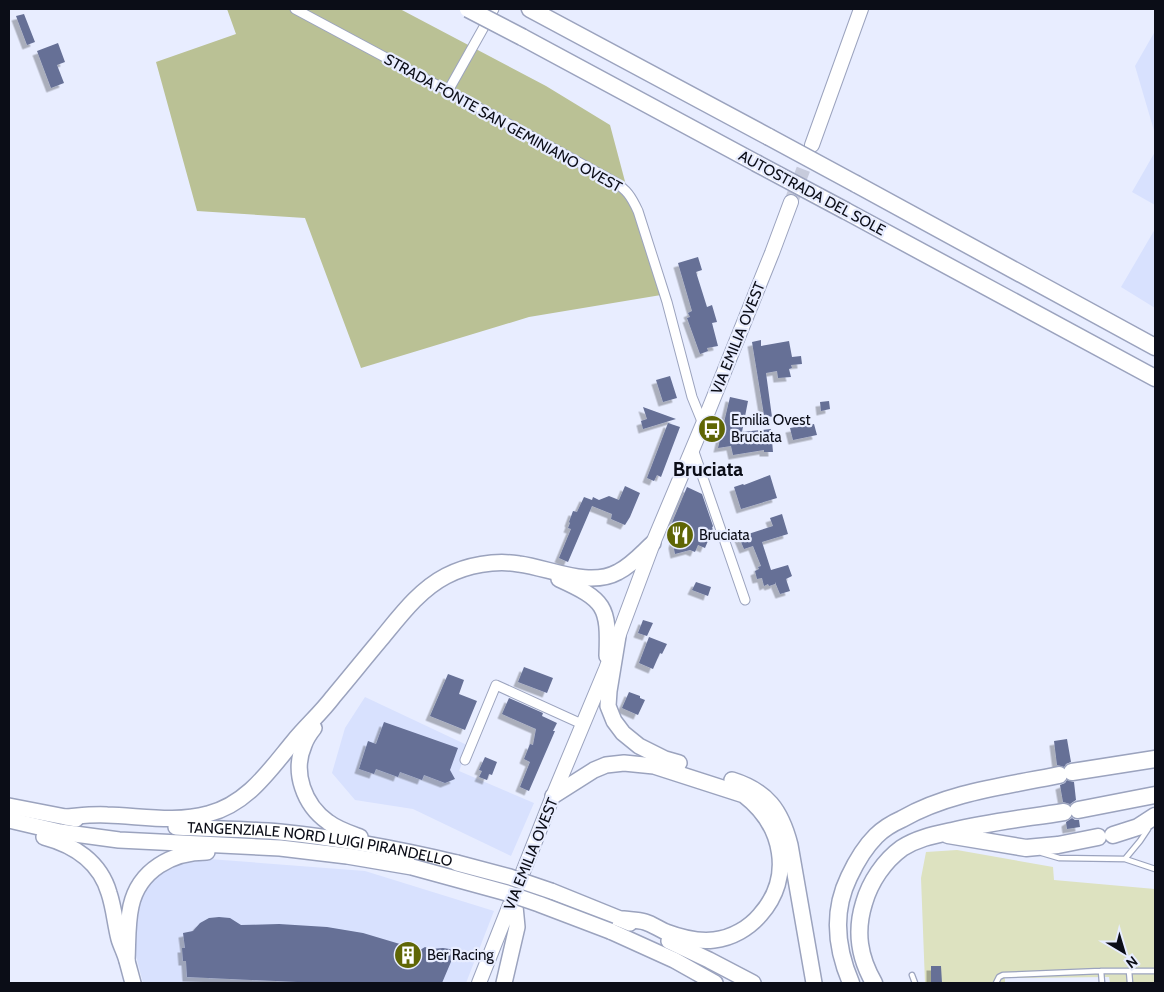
<svg xmlns="http://www.w3.org/2000/svg" width="1164" height="992" viewBox="0 0 1164 992" font-family="Cabin,sans-serif">
<style>
.built{fill:#d8e1fe}
.green{fill:#dde2c0}
.forest{fill:#bac195}
.building{fill:#667096;filter:url(#shadow)}
.lines{fill:none;stroke-linecap:round;stroke-linejoin:round}
.primary-tunnel{stroke:#c7cbdc;stroke-width:14;stroke-dasharray:14 7;stroke-linecap:butt}
.service-casing{stroke:#9ba3be;stroke-width:7}
.minor-casing{stroke:#9ba3be;stroke-width:11}
.primary-casing{stroke:#9ba3be;stroke-width:16}
.trunk-casing{stroke:#9ba3be;stroke-width:18}
.motorway-casing{stroke:#9ba3be;stroke-width:19}
.service{stroke:#fff;stroke-width:4.5}
.minor{stroke:#fff;stroke-width:9}
.primary{stroke:#fff;stroke-width:14}
.trunk{stroke:#fff;stroke-width:15}
.motorway{stroke:#fff;stroke-width:16}
.trunk-bridge-casing{stroke:#9ba3be;stroke-width:18;stroke-linecap:butt}
.motorway-bridge-casing{stroke:#9ba3be;stroke-width:19;stroke-linecap:butt}
.trunk-bridge{stroke:#fff;stroke-width:15}
.motorway-bridge{stroke:#fff;stroke-width:16}
.labels{text-anchor:middle;stroke-width:4.5;stroke-linejoin:round;paint-order:stroke}
.street-label{font-size:15px;fill:#0b0d17;stroke:#e8edff}
.poi-label{font-size:15px;fill:#0b0d17;stroke:#e8edff;text-anchor:start}
.district-label{font-size:20px;font-weight:bold;fill:#0b0d17;stroke:#e8edff}
</style>
<defs>
<filter id="shadow"><feDropShadow dx="-4.5" dy="4.5" stdDeviation="0" flood-color="#0004"/></filter>
</defs>
<rect width="100%" height="100%" fill="#e8edff"/>
<path class="built" d="M 1155,31 L 1155,134 L 1135,66 Z
M 1155,152 L 1155,205 L 1132,192 Z
M 1155,229 L 1155,308 L 1121,287 Z
M 365,697 L 469,746 L 459,771 L 534,803 L 511,856 L 413,809 L 355,800 L 332,773 L 345,728 Z
M 209,859 L 365,871 L 494,911 L 466,983 L 143,983 L 133,944 L 138,908 L 146,888 L 168,867 Z"/>
<path class="green" d="M 957,850 L 1053,867 L 1054,880 L 1155,889 L 1155,983 L 1110,983 L 1109,977 L 1005,978 L 1005,983 L 925,983 L 921,878 L 926,852 Z"/>
<path class="forest" d="M 227,9 L 400,9 L 546,86 L 610,125 L 627,189 L 661,295 L 529,317 L 361,368 L 305,218 L 197,211 L 156,62 L 236,34 Z"/>
<path class="building" d="M 24,14 L 35,42 L 27,45 L 16,16 Z
M 58,43 L 65,62 L 57,65 L 64,83 L 51,88 L 37,51 Z
M 698,257 L 702,270 L 696,272 L 707,307 L 712,305 L 717,322 L 712,323 L 718,346 L 707,348 L 708,351 L 700,354 L 687,318 L 690,317 L 688,313 L 692,311 L 678,263 Z
M 761,340 L 761,346 L 789,341 L 792,357 L 801,356 L 802,364 L 791,365 L 792,368 L 789,369 L 791,377 L 778,378 L 777,371 L 766,373 L 772,417 L 764,415 L 752,342 Z
M 670,376 L 677,398 L 663,402 L 656,380 Z
M 730,397 L 748,401 L 742,432 L 771,429 L 773,452 L 764,452 L 764,450 L 733,455 L 731,446 L 718,448 Z
M 829,401 L 830,409 L 821,411 L 820,402 Z
M 643,407 L 676,419 L 643,429 L 641,421 L 647,419 Z
M 668,423 L 680,427 L 661,477 L 657,475 L 654,481 L 647,478 Z
M 814,424 L 817,435 L 793,440 L 790,428 Z
M 770,475 L 777,498 L 741,509 L 734,487 L 743,484 L 744,485 Z
M 625,486 L 640,493 L 630,517 L 625,525 L 611,519 L 612,514 L 592,506 L 568,562 L 559,558 L 571,529 L 568,528 L 570,523 L 569,522 L 573,511 L 577,512 L 584,497 L 592,500 L 593,497 L 599,500 L 609,496 L 619,500 Z
M 687,487 L 702,494 L 713,526 L 712,528 L 713,529 L 705,548 L 698,545 L 695,552 L 690,550 L 675,554 L 673,544 L 677,528 L 671,525 Z
M 782,514 L 788,534 L 762,542 L 771,570 L 788,565 L 792,576 L 786,579 L 790,591 L 780,594 L 775,582 L 775,584 L 769,586 L 768,584 L 764,586 L 762,578 L 757,579 L 755,571 L 759,569 L 758,567 L 761,566 L 753,546 L 744,549 L 739,537 L 773,526 L 770,518 Z
M 696,582 L 711,587 L 708,596 L 692,590 Z
M 643,620 L 653,623 L 647,636 L 638,633 Z
M 649,637 L 667,644 L 662,654 L 660,653 L 653,669 L 639,663 Z
M 524,667 L 553,678 L 547,693 L 518,682 Z
M 448,674 L 464,680 L 459,694 L 477,701 L 465,730 L 430,716 Z
M 629,692 L 640,696 L 640,698 L 645,700 L 638,715 L 622,708 Z
M 509,698 L 543,713 L 542,716 L 557,723 L 553,731 L 555,731 L 529,791 L 520,787 L 530,762 L 524,759 L 530,744 L 533,745 L 536,729 L 502,714 Z
M 384,722 L 458,748 L 450,770 L 455,779 L 445,783 L 424,775 L 422,780 L 400,772 L 398,777 L 376,769 L 374,774 L 359,769 L 368,741 L 376,744 Z
M 1067,739 L 1071,762 L 1066,764 L 1064,767 L 1057,765 L 1054,741 Z
M 485,757 L 497,762 L 492,775 L 489,774 L 487,780 L 479,777 L 482,771 L 479,770 Z
M 1067,780 L 1074,782 L 1076,800 L 1070,804 L 1063,802 L 1060,785 L 1065,783 Z
M 1072,818 L 1075,820 L 1079,820 L 1080,827 L 1067,829 L 1066,822 Z
M 219,917 L 230,918 L 241,925 L 279,924 L 327,927 L 363,933 L 420,950 L 425,947 L 430,949 L 443,948 L 456,950 L 442,983 L 319,983 L 187,977 L 186,961 L 183,961 L 182,948 L 185,948 L 183,933 L 193,931 L 200,923 L 209,918 Z
M 931,966 L 941,966 L 942,983 L 931,983 Z"/>
<g class="lines">
<path class="primary-tunnel" d="M 791,202 L 811,149"/>
<g class="service-casing">
<path id="service" d="M 1042,853 L 1059,858 L 1125,859 L 1140,841 L 1148,829
M 1125,859 L 1155,869
M 1129,971 L 1130,983
M 912,975 L 915,983
M 996,983 L 999,977 L 1003,975 L 1101,971
M 1102,983 L 1101,971 L 1155,971"/>
</g>
<g class="minor-casing">
<path id="minor" d="M 295,9 L 448,91 L 613,181 C 627,190 631,196 638,211 L 667,302 L 692,397 L 703,424
M 448,91 L 494,9
M 693,449 L 745,600
M 465,760 L 496,685 L 584,725"/>
</g>
<g class="primary-casing">
<path id="primary" d="M 812,145 L 861,9
M 479,983 L 553,796 L 606,669 L 653,543 L 703,424 L 772,253 L 791,202"/>
</g>
<g class="trunk-casing">
<g id="trunk">
<path d="M 559,579 C 605,600 609,606 607,656"/>
<path d="M 618,636 L 609,691 L 608,706 L 614,721 L 623,733 L 639,746 L 665,759 L 679,763"/>
<path d="M 314,728 C 310,733 306,739 304,745 C 292,772 304,805 328,822 C 337,829 349,833 360,837"/>
<path d="M 732,780 C 767,791 781,810 790,845 L 814,983"/>
<path d="M 553,796 L 594,770 L 606,765 L 624,763 L 654,766 L 744,795 C 783,825 794,877 760,915 C 749,928 732,938 714,940 C 698,942 682,938 666,932 C 659,929 652,924 645,922 C 638,920 630,920 623,919"/>
<path d="M 9,806 L 76,819"/>
<path d="M 66,817 C 79,816 94,814 107,815 C 141,816 176,823 208,814 C 247,804 269,771 293,742 C 306,726 321,713 333,697 C 349,678 365,658 381,639 C 400,616 419,590 446,576 C 467,565 495,560 519,564 C 550,568 589,588 618,572 C 632,565 642,553 653,543"/>
<path d="M 9,820 L 60,832 L 119,840 L 280,848 L 347,856 L 412,867"/>
<path id="s1" d="M 176,827 C 211,829 245,829 280,832 C 340,838 398,849 457,863"/>
<path d="M 44,837 C 74,845 100,862 109,893 C 114,908 115,923 119,939 C 121,946 125,953 127,961 C 129,968 131,976 133,983"/>
<path d="M 551,891 L 630,923"/>
<path d="M 610,931 L 674,960 L 715,983"/>
<path d="M 669,941 L 709,960 L 753,983"/>
<path d="M 127,960 C 128,942 127,924 131,906 C 139,870 172,852 207,852"/>
<path d="M 504,983 L 517,927 L 514,896"/>
</g>
</g>
<g class="motorway-casing">
<path id="motorway" d="M 530,9 L 769,137
M 522,37 L 756,163
M 856,184 L 1155,347
M 846,211 L 1155,378
M 1072,772 L 1155,759
M 1078,810 L 1155,795
M 948,835 L 1026,848 L 1058,845 L 1098,837
M 1113,835 L 1138,827 L 1155,816
M 851,983 C 836,948 832,912 849,877 C 856,862 865,847 876,836 C 883,829 893,823 902,819 C 949,792 1006,786 1059,775
M 874,983 C 859,957 855,932 864,903 C 870,882 884,861 902,848 C 918,838 934,835 952,831 C 989,822 1027,818 1064,812"/>
</g>
<use href="#service" class="service"/>
<use href="#minor" class="minor"/>
<use href="#primary" class="primary"/>
<use href="#trunk" class="trunk"/>
<use href="#motorway" class="motorway"/>
<g class="trunk-bridge-casing">
<path id="trunk-bridge" d="M 457,863 L 510,877 L 551,891
M 412,867 L 507,893 L 539,904 L 610,931"/>
</g>
<g class="motorway-bridge-casing">
<path id="motorway-bridge" d="M 468,9 L 522,37
M 769,137 L 856,184
M 756,163 L 846,211"/>
</g>
<use href="#trunk-bridge" class="trunk-bridge"/>
<use href="#motorway-bridge" class="motorway-bridge"/>
</g>
<defs>
<g id="bus-disc" transform="scale(1.4375)"><circle r="9.5" fill="#5f6605" stroke="#e8edff"/><path d="M-5-6H5V4H4V6H2V4H-2V6H-4V4H-5ZM-3.5-4V0h7V-4ZM-3.5 1.2v1.5H-2V1.2ZM2 1.2v1.5H3.5V1.2Z" fill="#fff"/></g>
<g id="restaurant-disc" transform="scale(1.4375)"><circle r="9.5" fill="#5f6605" stroke="#e8edff"/><path d="M-5-6h1v4h1v-4h1v4h1v-4h1v5L-1.5 .5V6h-2V.5L-5-1ZM5-6V6H3V1.5H1.5Q1.5-4 5-6Z" fill="#fff"/></g>
<g id="building-disc" transform="scale(1.4375)"><circle r="9.5" fill="#5f6605" stroke="#e8edff"/><path d="M-4-6H4V6H1V3H-1V6H-4ZM-2.5-4.3h1.7v1.8h-1.7ZM.8-4.3h1.7v1.8H.8ZM-2.5-1h1.7V.8h-1.7ZM.8-1h1.7V.8H.8Z" fill="#fff"/></g>
</defs>
<g fill-rule="evenodd">
<use href="#bus-disc" x="712" y="429"/>
<use href="#restaurant-disc" x="680" y="535"/>
<use href="#building-disc" x="408" y="955"/>
</g>
<g class="labels">
<g class="street-label">
<text transform="translate(503 123) rotate(29)" y="5">STRADA FONTE SAN GEMINIANO OVEST</text>
<text transform="translate(812 193) rotate(28)" y="5">AUTOSTRADA DEL SOLE</text>
<text transform="translate(738 338) rotate(-68)" y="5">VIA EMILIA OVEST</text>
<text dy="5" stroke="none"><textPath href="#s1" startOffset="145">TANGENZIALE NORD LUIGI PIRANDELLO</textPath></text>
<text transform="translate(531 854) rotate(-68)" y="5">VIA EMILIA OVEST</text>
</g>
<g class="poi-label">
<text x="731" y="425">Emilia Ovest<tspan x="731" dy="17">Bruciata</tspan></text>
<text x="699" y="540">Bruciata</text>
<text x="427" y="960">Ber Racing</text>
</g>
<g class="district-label">
<text x="708" y="476">Bruciata</text>
</g>
</g>
<rect width="1164" height="992" fill="none" stroke="#0b0d17" stroke-width="20"/>
<g transform="translate(1124 952) rotate(142)" stroke="#e8edff" stroke-width="4" paint-order="stroke">
<path d="M0-4L9 19L0 12L-9 19Z" fill="#0b0d17"/>
<text y="-8" font-size="14" font-weight="bold" text-anchor="middle" fill="#0b0d17">N</text>
</g>
</svg>
